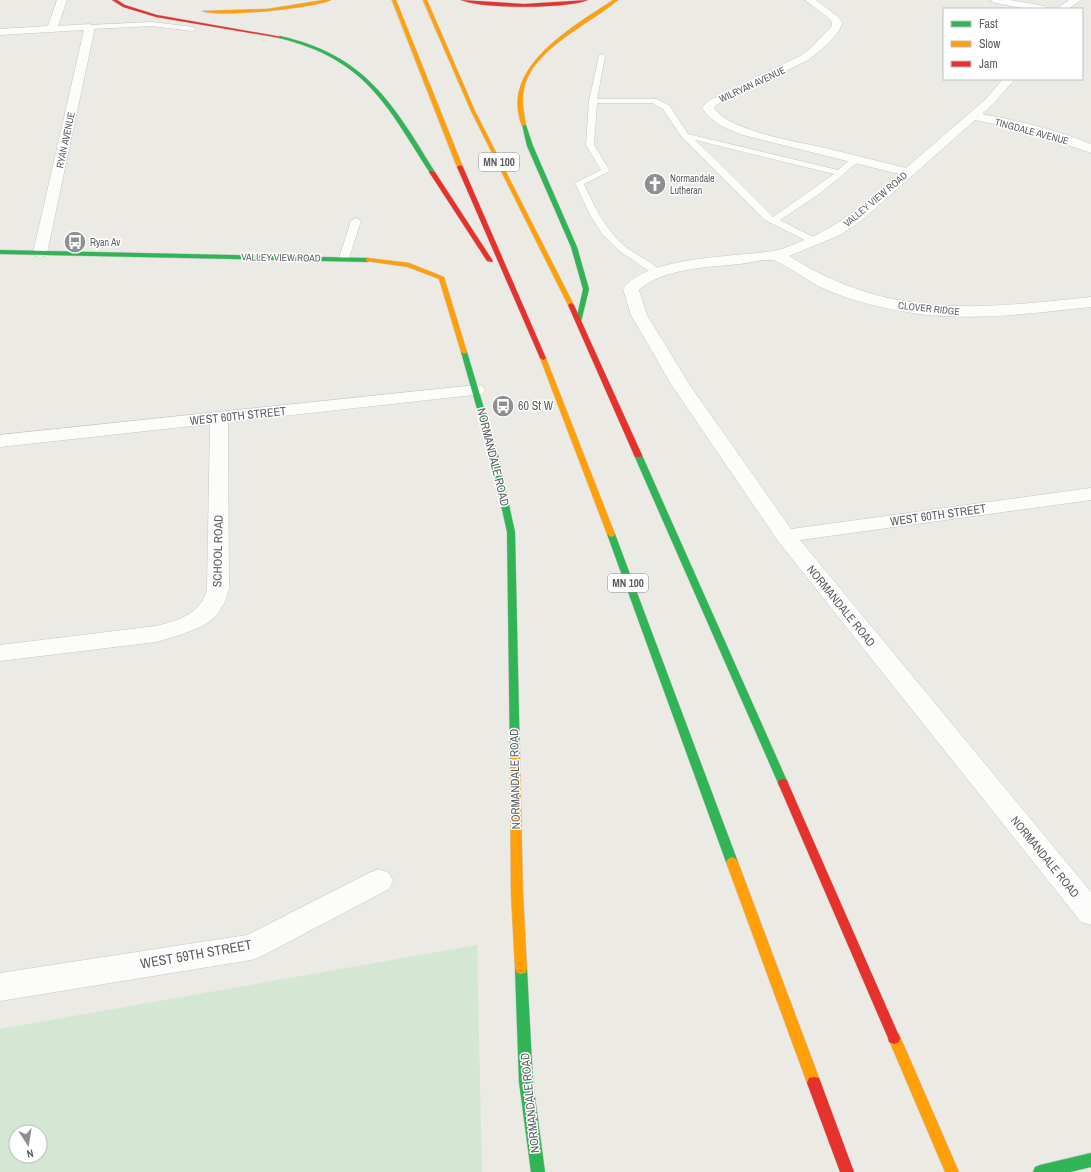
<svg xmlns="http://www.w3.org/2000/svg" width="1091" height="1172" viewBox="0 0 1091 1172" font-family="'Archivo Narrow',sans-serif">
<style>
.green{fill:#d3e7d3;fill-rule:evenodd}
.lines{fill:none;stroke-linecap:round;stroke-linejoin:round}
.lane-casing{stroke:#c6c6c6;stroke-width:1}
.street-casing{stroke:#c6c6c6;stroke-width:1}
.fast-casing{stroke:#c8c7c7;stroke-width:1}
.slow-casing{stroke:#c8c7c7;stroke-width:1}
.jam-casing{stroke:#c8c7c7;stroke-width:1}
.lane{fill:#fcfcfb;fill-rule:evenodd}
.street{fill:#fcfcfb;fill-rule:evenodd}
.fast{fill:#30b455;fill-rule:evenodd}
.slow{fill:#ff9f0a;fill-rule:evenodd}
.jam{fill:#e5322d;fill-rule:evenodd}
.labels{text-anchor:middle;stroke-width:3;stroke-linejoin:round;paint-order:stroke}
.far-street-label{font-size:10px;fill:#5b5e63;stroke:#fff}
.far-poi-label{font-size:10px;fill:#5b5e63;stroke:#fff;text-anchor:start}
.shield{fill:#fff;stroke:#8c8e92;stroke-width:1}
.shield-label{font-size:11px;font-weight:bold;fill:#5b5e63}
.poi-label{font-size:12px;fill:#5b5e63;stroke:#fff;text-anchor:start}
.street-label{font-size:12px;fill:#5b5e63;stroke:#fff}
.near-street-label{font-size:14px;fill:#5b5e63;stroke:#fff}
</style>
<rect width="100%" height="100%" fill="#ebeae5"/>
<path class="green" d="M 477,945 L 482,1172 L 0,1172 L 0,1029 ZM 16,1132 L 40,1132 L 40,1156 L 16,1156 Z"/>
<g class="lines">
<g class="lane-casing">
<path id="lane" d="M 152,22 L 193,27 L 196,29 L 193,31 L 152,26 L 90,29 L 87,27 L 90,25 Z
M 602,54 L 605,56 L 597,99 L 656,99 L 669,105 L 688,134 L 838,170 L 852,158 L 858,158 L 858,162 L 819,194 L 780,220 L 819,240 L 821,242 L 819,244 L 813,244 L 765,220 L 681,136 L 663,109 L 652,103 L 597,103 L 594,145 L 610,171 L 584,184 C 595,208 606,231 627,248 C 638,256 654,263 663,273 L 661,275 L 655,275 L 621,252 L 603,235 L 590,215 L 575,183 L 601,170 L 586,145 L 589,101 L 599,56 ZM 695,140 L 834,174 L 773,217 Z
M 356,218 L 361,221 L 349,258 L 347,260 L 341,260 L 339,258 L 351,221 Z"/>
</g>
<g class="street-casing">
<path id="street" d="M 57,0 L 67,0 L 58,26 L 90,24 L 95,27 L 47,253 L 45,256 L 40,257 L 35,256 L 33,253 L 84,30 L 0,35 L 0,29 L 48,26 Z
M 805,0 L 816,0 L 837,16 L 842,22 C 842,33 817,54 808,60 L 716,105 L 714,108 C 729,131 798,142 825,148 C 852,155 879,161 906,168 L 986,99 L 1003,79 L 1015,79 L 994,103 L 982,114 C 1019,121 1056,130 1091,144 L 1091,153 L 1028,131 L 975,120 L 861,221 L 840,235 L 789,256 C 891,320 977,309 1091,297 L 1091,307 C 1034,313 977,321 919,314 C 885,309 851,301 820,287 C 812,283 778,260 773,260 C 762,259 750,263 740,264 C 709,267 663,268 639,290 L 647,315 L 689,384 L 791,529 L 1091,488 L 1091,500 L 800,540 L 1091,892 L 1091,925 L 1081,922 L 778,541 L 671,384 L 631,315 L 623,289 C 646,256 736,257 773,251 C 783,249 793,245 802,241 C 840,227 868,200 899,174 L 743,135 C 727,129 712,123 702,108 L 708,101 L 800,56 L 810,49 L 832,26 L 831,20 Z
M 990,0 L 1010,0 L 1044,6 L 1049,9 L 1028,9 L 995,3 Z
M 1069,0 L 1081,0 L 1068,9 L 1056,9 Z
M 476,385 L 482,386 L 485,390 L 482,394 L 228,422 L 229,589 L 225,602 L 216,616 L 203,626 L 180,635 L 156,642 L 0,661 L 0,645 L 156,626 C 178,621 202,613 207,589 L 210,424 L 0,447 L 0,435 Z
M 379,869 L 389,873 L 393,881 L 389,889 L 262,956 L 251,960 L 0,1001 L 0,973 L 247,935 L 369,873 Z"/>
</g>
<g class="fast-casing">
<path id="fast" d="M 280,36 C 365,55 392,102 435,172 L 434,173 L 430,173 C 386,104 365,59 279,38 Z
M 522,124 L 526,125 L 533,146 L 577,247 L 589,289 L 581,322 L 577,322 L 576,321 L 583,289 L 571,247 L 527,146 Z
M 0,250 L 368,258 L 371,260 L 368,262 L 0,254 Z
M 464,350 L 467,352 L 498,455 L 515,532 L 520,761 L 519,764 L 515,765 L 511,764 L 510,761 L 507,532 L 490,455 L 461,352 Z
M 635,453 L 641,453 L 642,455 L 788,783 L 787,786 L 783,787 L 779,786 L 778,783 L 634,455 Z
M 611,531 L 615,534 L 738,862 L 736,865 L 732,867 L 728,865 L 726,862 L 607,534 Z
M 521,964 L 525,965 L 527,969 L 533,1082 L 545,1172 L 531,1172 L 519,1082 L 515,969 L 517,965 Z
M 1091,1153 L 1091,1167 L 1070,1172 L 1033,1172 L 1035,1167 L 1040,1165 Z"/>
</g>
<g class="slow-casing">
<path id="slow" d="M 324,0 L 331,0 C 315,8 218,18 202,11 L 267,9 Z
M 392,0 L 396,0 L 463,167 L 462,168 L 457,167 Z
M 423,0 L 427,0 L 475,111 L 574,305 L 573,306 L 568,305 L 471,111 Z
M 613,0 L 618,0 C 590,24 532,49 524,89 C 521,101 524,113 526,125 L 522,126 C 499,67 573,27 613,0 Z
M 368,258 L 409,263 L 444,277 L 467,352 L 466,353 L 464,354 L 461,352 L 439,279 L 408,267 L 366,261 L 366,259 Z
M 543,356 L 546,358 L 615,534 L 614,536 L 611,537 L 607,534 L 540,358 Z
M 515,757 L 519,758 L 520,761 L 523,893 L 527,969 L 525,973 L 521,974 L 517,973 L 515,969 L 511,893 L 510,761 L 511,758 Z
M 732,857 L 736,859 L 738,862 L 821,1083 L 819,1088 L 814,1089 L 809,1088 L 807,1083 L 726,862 L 728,859 Z
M 894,1032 L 899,1034 L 959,1172 L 945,1172 L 888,1038 L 889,1034 Z"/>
</g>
<g class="jam-casing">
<path id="jam" d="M 112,0 L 117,0 L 125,5 L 157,15 L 282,37 L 280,38 L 156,17 L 123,7 Z
M 461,0 L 524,4 L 588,0 C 569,9 480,9 461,0 Z
M 460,165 L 463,167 L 546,358 L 545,359 L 543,360 L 540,358 L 457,167 Z
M 430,171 L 435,172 L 493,261 L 492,262 L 487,261 L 429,172 Z
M 571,303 L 574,305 L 642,455 L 641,457 L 635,457 L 634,455 L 568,305 Z
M 783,779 L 787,780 L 788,783 L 900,1038 L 899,1042 L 894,1044 L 889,1042 L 888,1038 L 778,783 L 779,780 Z
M 814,1077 L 819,1078 L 821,1083 L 854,1172 L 840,1172 L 807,1083 L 809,1078 Z"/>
</g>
<use href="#lane" class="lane"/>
<use href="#street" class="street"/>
<use href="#fast" class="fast"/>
<use href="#slow" class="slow"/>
<use href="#jam" class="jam"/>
</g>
<defs>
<g id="church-disc" transform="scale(1.15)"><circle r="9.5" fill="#8d8f90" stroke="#fff"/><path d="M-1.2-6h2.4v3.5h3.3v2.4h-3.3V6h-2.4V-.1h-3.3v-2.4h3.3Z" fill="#fff"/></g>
<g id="bus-disc" transform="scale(1.15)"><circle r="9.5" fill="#8d8f90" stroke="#fff"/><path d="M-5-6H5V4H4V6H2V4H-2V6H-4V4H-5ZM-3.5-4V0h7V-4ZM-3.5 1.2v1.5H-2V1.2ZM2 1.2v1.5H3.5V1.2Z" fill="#fff"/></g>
</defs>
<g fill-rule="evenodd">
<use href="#church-disc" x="655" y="184"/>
<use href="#bus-disc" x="75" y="242"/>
<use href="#bus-disc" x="503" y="406"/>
</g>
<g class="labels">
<g class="far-street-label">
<text transform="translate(752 84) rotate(-25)" y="4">WILRYAN AVENUE</text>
<text transform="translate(1032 131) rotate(15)" y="4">TINGDALE AVENUE</text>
<text transform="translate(65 140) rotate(-78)" y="4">RYAN AVENUE</text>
<text transform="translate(875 199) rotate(-40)" y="4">VALLEY VIEW ROAD</text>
<text transform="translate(281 257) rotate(1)" y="4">VALLEY VIEW ROAD</text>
<text transform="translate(929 308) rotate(6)" y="4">CLOVER RIDGE</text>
</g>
<g class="far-poi-label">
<text x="670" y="182">Normandale<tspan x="670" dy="12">Lutheran</tspan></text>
<text x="90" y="246">Ryan Av</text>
</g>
<g class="shield">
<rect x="479" y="153" width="40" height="18" rx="3"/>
<rect x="608" y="574" width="40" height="18" rx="3"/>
</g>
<g class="shield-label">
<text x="499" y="166">MN 100</text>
<text x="628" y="587">MN 100</text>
</g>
<g class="poi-label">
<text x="518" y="410">60 St W</text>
</g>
<g class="street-label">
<text transform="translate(238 416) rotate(-6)" y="4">WEST 60TH STREET</text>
<text transform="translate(493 457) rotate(76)" y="4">NORMANDALE ROAD</text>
<text transform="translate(938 515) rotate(-8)" y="4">WEST 60TH STREET</text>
<text transform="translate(218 551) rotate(-89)" y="4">SCHOOL ROAD</text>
<text transform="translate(841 606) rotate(51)" y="4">NORMANDALE ROAD</text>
<text transform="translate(515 779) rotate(-91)" y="4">NORMANDALE ROAD</text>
<text transform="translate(1045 857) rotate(51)" y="4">NORMANDALE ROAD</text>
<text transform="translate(530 1103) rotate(-96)" y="4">NORMANDALE ROAD</text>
</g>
<g class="near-street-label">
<text transform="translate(196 954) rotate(-10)" y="5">WEST 59TH STREET</text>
</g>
</g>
<rect x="943" y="8" width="140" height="72" fill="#ffffff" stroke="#bdbfc1"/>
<rect x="951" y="21" width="20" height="6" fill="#30b455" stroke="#bdbfc1"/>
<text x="979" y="28" font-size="12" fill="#5b5e63">Fast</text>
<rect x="951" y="41" width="20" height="6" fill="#ff9f0a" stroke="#bdbfc1"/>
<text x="979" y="48" font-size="12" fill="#5b5e63">Slow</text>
<rect x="951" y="61" width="20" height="6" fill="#e5322d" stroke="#bdbfc1"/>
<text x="979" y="68" font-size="12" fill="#5b5e63">Jam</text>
<g transform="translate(28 1144) rotate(168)"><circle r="19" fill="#ffffff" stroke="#bdbfc1"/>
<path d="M0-3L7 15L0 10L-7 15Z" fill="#8d8f90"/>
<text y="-6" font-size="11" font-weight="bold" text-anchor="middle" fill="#5b5e63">N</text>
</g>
</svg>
